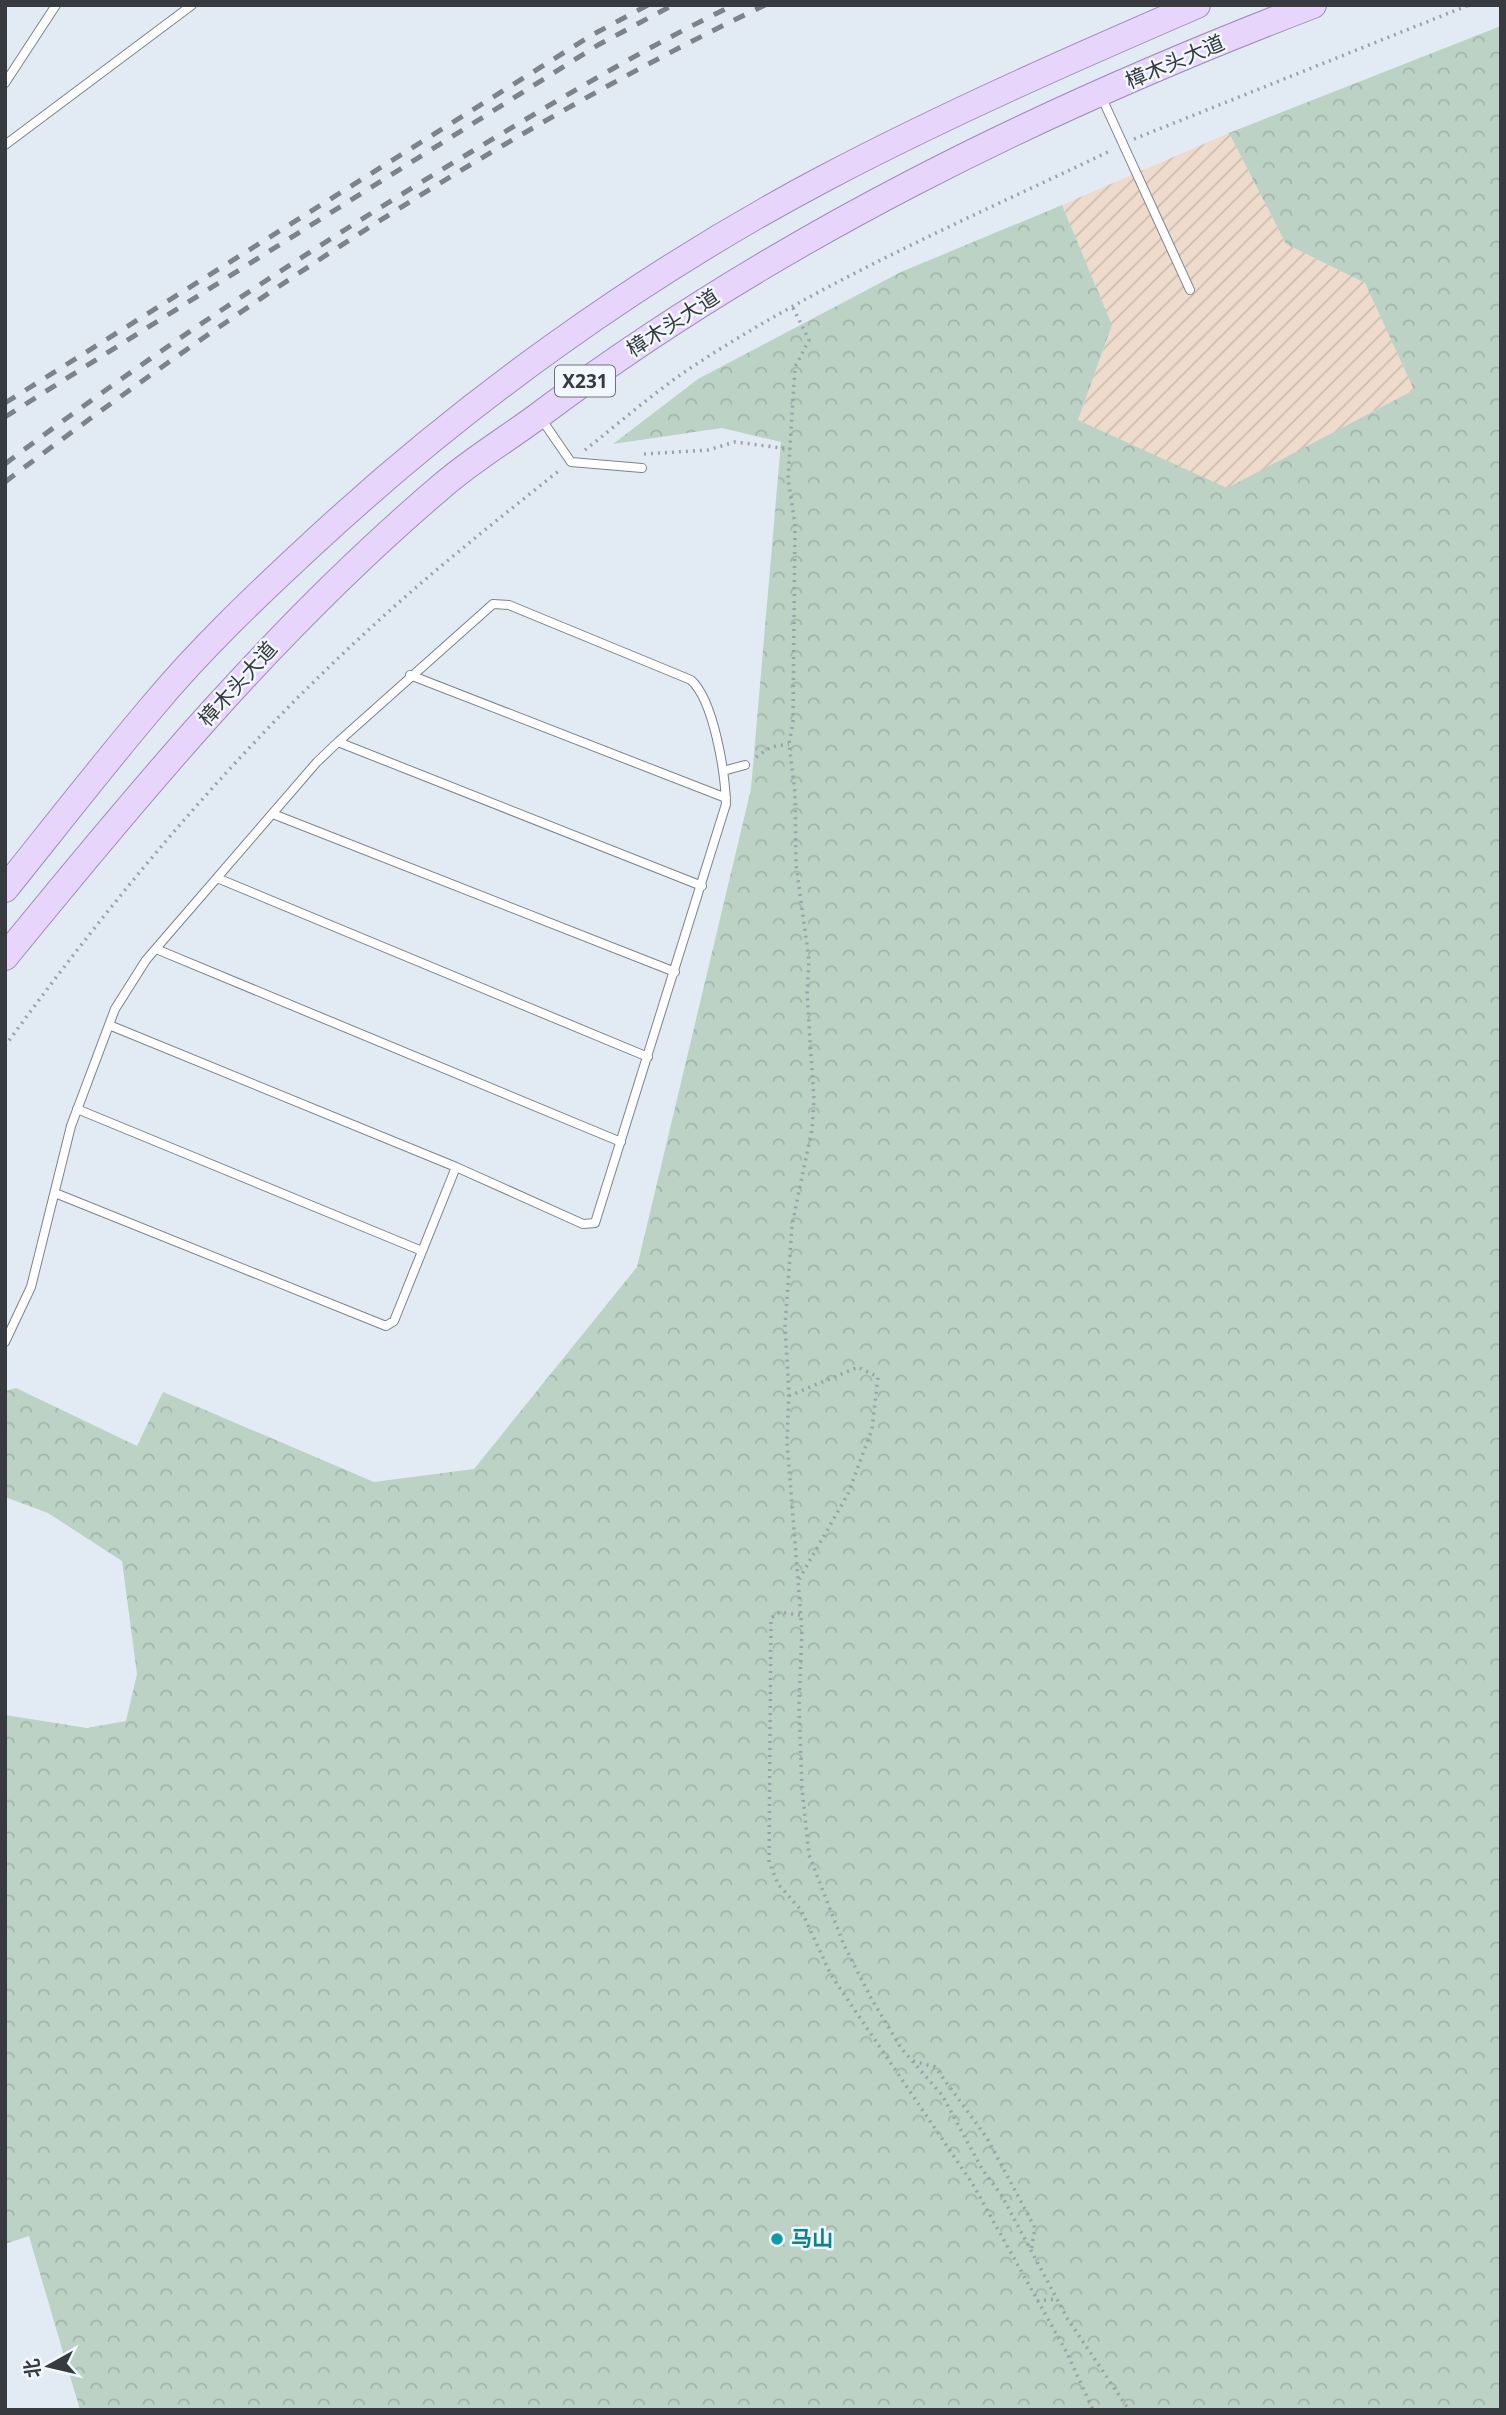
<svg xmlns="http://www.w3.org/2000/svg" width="1506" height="2415" viewBox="0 0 1506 2415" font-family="'Noto Sans','Noto Sans SC',sans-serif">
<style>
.industrial{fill:url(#industrial-furrows)}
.forest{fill:url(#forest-crowns)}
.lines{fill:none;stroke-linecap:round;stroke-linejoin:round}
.service-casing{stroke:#7c838c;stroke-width:10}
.primary-casing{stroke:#a08db8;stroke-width:28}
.path{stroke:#9ba1a8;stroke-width:3.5;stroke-dasharray:2 5;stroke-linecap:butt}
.service{stroke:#fff;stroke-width:8}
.primary{stroke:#e8d5fc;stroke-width:26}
.rail{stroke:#7e838a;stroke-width:5;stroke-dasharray:12 12;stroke-linecap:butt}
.culture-dot{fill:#0f9aa8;stroke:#f1f7ff;stroke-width:2.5}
.labels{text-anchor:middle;stroke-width:5;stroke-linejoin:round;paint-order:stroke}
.shield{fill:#f1f7ff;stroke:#6f7378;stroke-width:2}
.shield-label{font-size:19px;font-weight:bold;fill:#373a3e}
.street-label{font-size:21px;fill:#373a3e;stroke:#f1f7ff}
.culture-label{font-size:21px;font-weight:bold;fill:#0d838f;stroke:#f1f7ff;text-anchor:start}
</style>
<defs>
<pattern id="industrial-furrows" width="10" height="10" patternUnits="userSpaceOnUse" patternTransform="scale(1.75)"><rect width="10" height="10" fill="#eedbcb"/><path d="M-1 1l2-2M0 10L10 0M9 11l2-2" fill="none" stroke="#cdbdaf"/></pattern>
<pattern id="forest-crowns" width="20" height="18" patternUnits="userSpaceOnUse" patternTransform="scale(1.75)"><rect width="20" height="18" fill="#bcd2c5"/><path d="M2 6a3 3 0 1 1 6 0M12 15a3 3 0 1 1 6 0" fill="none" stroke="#a2b5aa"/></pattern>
</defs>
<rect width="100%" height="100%" fill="#e2eaf4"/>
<path class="industrial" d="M 1229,133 L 1286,244 L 1365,283 L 1414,390 L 1227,489 L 1078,420 L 1112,325 L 1062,205 Z"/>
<path class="forest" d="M 1501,26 L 1501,2410 L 80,2410 L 29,2236 L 5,2244 L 5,1715 L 87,1728 L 126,1721 L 137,1674 L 122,1561 L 48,1513 L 5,1497 L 5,1391 L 16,1388 L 137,1446 L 163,1392 L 374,1482 L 474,1469 L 637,1267 L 751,789 L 781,442 L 722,428 L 613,444 L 698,379 L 901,272 L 1062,205 L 1112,325 L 1078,420 L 1227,488 L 1414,390 L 1365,283 L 1286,244 L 1229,133 Z"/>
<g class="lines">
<g class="service-casing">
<path id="service" d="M 5,83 L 56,5
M 1101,96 L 1190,290
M 5,145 L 192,5
M 540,417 L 571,462 L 642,468
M 410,675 L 726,798
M 338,742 L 702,886
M 723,771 L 745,765
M 273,814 L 675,972
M 217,878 L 648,1057
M 156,949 L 621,1142
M 109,1025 L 456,1167
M 77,1109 L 422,1251
M 5,1342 L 31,1287 L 71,1126 L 115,1009 L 146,960 L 317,762 L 338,742 L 493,604 L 509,605 L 691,680 C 714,701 725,772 726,804 L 595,1223 L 583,1224 L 456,1167 L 394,1321 L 386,1326 L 55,1193"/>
</g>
<g class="primary-casing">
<path id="primary" d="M 5,889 C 54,828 102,766 152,707 C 200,649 256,596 311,545 C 465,402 641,275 827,177 C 947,114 1072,59 1197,5
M 5,957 C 141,790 278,625 442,486 C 473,459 509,438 542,413 C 775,239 1041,109 1313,5"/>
</g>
<path class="path" d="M 1134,139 L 1469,5
M 793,308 L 809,340 L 795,367 L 788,479 L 795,524 L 793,722 L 789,744 L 795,792 L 796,865 L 809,960 L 807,994 L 814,1100 L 812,1129 L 792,1225 L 785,1327 L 789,1392 L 787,1442 L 802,1631 L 799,1705 L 802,1789 L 809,1855 L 844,1945 L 871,1998 L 901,2048 L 942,2095 L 982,2169 L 1002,2196 L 1067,2318 L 1129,2410
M 585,450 C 618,424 651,395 686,371 C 819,282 968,219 1112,150
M 644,454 L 708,450 L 735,442 L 790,449
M 756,757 L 771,747 L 789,744
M 5,1046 C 115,895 237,749 376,623 C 435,569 497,520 560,470
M 789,1396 L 858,1367 L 878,1377 L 872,1429 L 848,1494 L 798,1581
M 800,1615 L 780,1612 L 771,1618 L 769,1862 L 778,1884 L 801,1910 L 831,1975 L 972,2183 L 1067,2353 L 1093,2410
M 913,2061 L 935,2067 L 987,2138 L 1035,2228 L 1031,2251
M 1037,2301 L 1056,2299"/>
<use href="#service" class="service"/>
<use href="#primary" class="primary"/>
<path class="rail" d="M 5,403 L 592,35 L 648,5
M 5,417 L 598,45 L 673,5
M 5,464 C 153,352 307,251 466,155 C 553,103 642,49 734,5
M 5,482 C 240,304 499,133 765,5"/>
</g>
<circle class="culture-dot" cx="777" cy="2239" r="7"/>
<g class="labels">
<rect class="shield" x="555" y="365.5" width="60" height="31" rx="5"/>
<g class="shield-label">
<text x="585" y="388">X231</text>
</g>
<g class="street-label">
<text transform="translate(1175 62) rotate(-23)" y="7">樟木头大道</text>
<text transform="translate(673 323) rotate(-33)" y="7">樟木头大道</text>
<text transform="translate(238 684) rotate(-48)" y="7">樟木头大道</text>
</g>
<g class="culture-label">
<text x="791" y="2246">马山</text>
</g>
</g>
<rect width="1506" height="2415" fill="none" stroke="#373a3e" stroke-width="14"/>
<g transform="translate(49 2366) rotate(262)" stroke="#f1f7ff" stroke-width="5" paint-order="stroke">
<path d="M0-5L12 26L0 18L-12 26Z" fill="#373a3e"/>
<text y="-10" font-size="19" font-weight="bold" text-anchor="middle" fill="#373a3e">北</text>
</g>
</svg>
